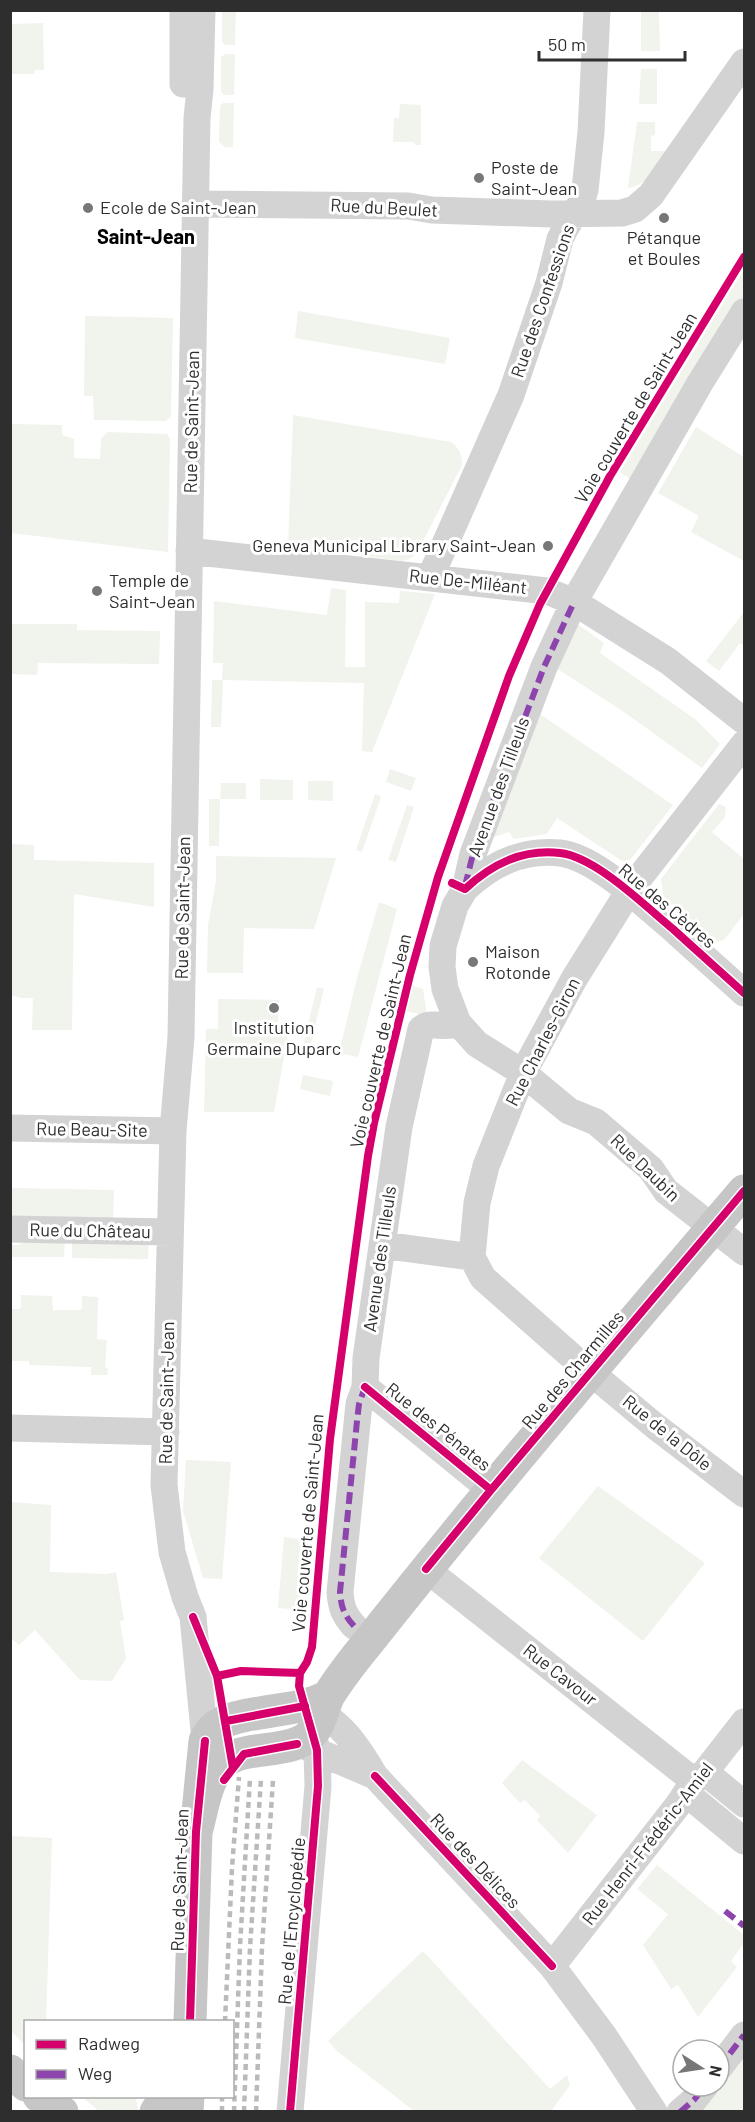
<svg xmlns="http://www.w3.org/2000/svg" width="755" height="2122" viewBox="0 0 755 2122" font-family="Barlow,sans-serif">
<style>
.green{fill:#f0f4ec}
.lines{fill:none;stroke-linecap:round;stroke-linejoin:round}
.minor{stroke:#d3d3d3;stroke-width:27}
.major{stroke:#c6c6c6;stroke-width:33}
.rail{stroke:#bababa;stroke-width:4.5;stroke-dasharray:6 4.5;stroke-linecap:butt}
.quiet{stroke:#8e44ad;stroke-width:6;stroke-dasharray:12 6;stroke-linecap:butt}
.cycleway-casing{stroke:#fff;stroke-width:11}
.cycleway{stroke:#d6006c;stroke-width:8}
.poi-dot{fill:#777;stroke:#fff;stroke-width:2}
.labels{text-anchor:middle;stroke-width:6;stroke-linejoin:round;paint-order:stroke}
.poi-label{font-size:18px;fill:#2e2e2e;stroke:#fff;text-anchor:start}
.street-label{font-size:18px;fill:#2e2e2e;stroke:#fff}
.neighbourhood-label{font-size:20px;font-weight:bold;fill:#000;stroke:#fff}
</style>
<rect width="100%" height="100%" fill="#fff"/>
<path class="green" d="M 224,11 L 236,11 L 235,45 L 225,45 L 222,42 L 222,13 Z
M 641,11 L 659,11 L 660,51 L 641,51 Z
M 43,23 L 44,70 L 35,70 L 34,74 L 11,74 L 11,24 Z
M 225,54 L 235,54 L 234,95 L 224,95 L 221,92 L 221,57 Z
M 641,69 L 657,69 L 657,104 L 639,104 Z
M 223,103 L 234,103 L 233,147 L 225,147 L 219,142 L 220,106 Z
M 400,104 L 421,105 L 421,145 L 415,145 L 414,142 L 393,142 L 394,118 L 399,118 Z
M 637,122 L 655,122 L 655,135 L 651,136 L 651,151 L 667,151 C 656,168 649,185 628,188 Z
M 744,269 L 744,296 L 632,480 L 620,472 Z
M 298,311 L 450,338 L 445,364 L 295,338 Z
M 85,316 L 173,318 L 171,416 L 166,421 L 94,420 L 93,396 L 84,396 Z
M 293,415 L 451,442 C 460,449 462,454 462,465 L 417,553 L 411,558 L 403,561 L 288,546 Z
M 11,424 L 62,425 L 62,435 L 74,439 L 74,458 L 100,459 L 101,439 L 107,432 L 167,434 L 170,439 L 168,552 L 11,533 Z
M 696,427 L 744,457 L 744,561 L 691,532 L 699,516 L 658,493 Z
M 331,588 L 346,590 L 345,667 L 365,667 L 365,602 L 399,603 L 400,591 L 435,594 L 372,752 L 362,751 L 364,683 L 223,680 L 221,727 L 211,727 L 212,680 L 222,680 L 223,663 L 213,663 L 214,601 L 327,615 Z
M 744,612 L 744,645 L 740,643 L 719,671 L 706,661 Z
M 576,623 L 604,643 L 600,653 L 695,719 L 720,744 L 702,768 L 621,710 L 556,668 Z
M 11,624 L 77,624 L 77,630 L 160,631 L 159,664 L 38,663 L 37,675 L 11,674 Z
M 537,712 L 673,805 L 630,860 L 622,861 L 557,818 L 547,834 L 514,839 L 509,832 L 488,839 Z
M 390,769 L 416,778 L 411,791 L 386,782 Z
M 260,779 L 293,780 L 293,800 L 260,800 Z
M 308,781 L 333,781 L 333,801 L 308,800 Z
M 221,783 L 246,783 L 246,799 L 220,799 L 219,846 L 209,846 L 209,799 L 220,799 Z
M 375,794 L 381,797 L 362,852 L 356,850 Z
M 719,804 L 726,807 L 725,817 L 712,832 L 744,859 L 744,914 L 724,940 L 715,942 L 663,896 L 661,879 Z
M 407,805 L 414,807 L 396,862 L 388,860 Z
M 11,844 L 34,845 L 34,860 L 154,863 L 154,907 L 74,894 L 72,1030 L 32,1030 L 33,998 L 21,998 L 11,995 Z
M 216,856 L 336,858 L 314,929 L 244,928 L 243,973 L 207,973 L 208,925 L 216,881 Z
M 379,902 L 397,909 L 358,1057 L 339,1053 L 357,978 Z
M 413,986 L 423,989 L 427,1016 L 406,1011 Z
M 317,987 L 324,989 L 310,1047 L 303,1046 Z
M 218,999 L 279,1000 L 278,1029 L 289,1030 L 274,1112 L 204,1112 L 206,1029 L 218,1029 Z
M 303,1075 L 333,1081 L 330,1096 L 300,1089 Z
M 11,1188 L 114,1190 L 113,1220 L 11,1218 Z
M 26,1239 L 65,1240 L 64,1257 L 11,1257 L 11,1245 L 19,1245 Z
M 72,1240 L 149,1241 L 148,1259 L 72,1258 Z
M 21,1295 L 52,1296 L 53,1310 L 80,1310 L 82,1308 L 82,1296 L 98,1297 L 97,1339 L 107,1340 L 105,1367 L 108,1369 L 107,1375 L 91,1375 L 91,1367 L 29,1365 L 29,1361 L 11,1361 L 11,1309 L 19,1309 L 21,1307 Z
M 186,1460 L 231,1462 L 222,1579 L 203,1578 L 183,1511 Z
M 598,1486 L 705,1563 L 643,1641 L 539,1558 Z
M 11,1502 L 51,1505 L 50,1572 L 107,1574 L 116,1572 L 124,1620 L 120,1621 L 126,1658 L 112,1681 L 80,1680 L 35,1630 L 19,1645 L 11,1638 Z
M 284,1537 L 306,1540 L 301,1610 L 278,1608 Z
M 522,1760 L 597,1815 L 568,1853 L 537,1820 L 540,1816 L 525,1800 L 520,1803 L 502,1783 Z
M 11,1836 L 52,1838 L 46,2021 L 26,2022 L 25,2045 L 11,2031 Z
M 657,1865 L 744,1935 L 744,1943 L 731,1961 L 737,1967 L 698,2017 L 678,1985 L 671,1989 L 643,1945 L 668,1914 L 637,1889 Z
M 423,1951 L 550,2089 L 567,2075 L 570,2085 L 551,2111 L 414,2111 L 337,2051 L 328,2041 Z
M 744,2048 L 744,2111 L 695,2112 L 714,2086 L 719,2086 L 719,2080 Z
M 82,2097 L 136,2097 L 138,2111 L 99,2111 Z"/>
<g class="lines">
<path class="minor" d="M 183,10 L 183,84
M 202,10 L 200,89 L 197,118 L 181,1037 L 173,1131 L 164,1485 L 172,1552 L 185,1597 L 193,1617 L 205,1741 L 214,1749
M 195,204 L 408,206 L 432,210 L 551,214 L 622,213 L 635,209 L 651,195 L 744,62
M 189,551 L 547,591 L 574,602 L 668,661 L 744,721
M 430,578 L 511,395 L 549,283 L 560,239 L 566,227 L 581,203 L 585,190 L 591,132 L 597,10
M 744,744 L 629,891 L 574,979 L 523,1073 L 486,1166 L 477,1203 L 472,1257 L 483,1278 L 577,1361 L 655,1426 L 744,1494
M 465,889 C 492,864 522,849 560,853 C 596,857 645,906 673,929 C 697,951 721,972 744,993
M 458,1023 L 477,1044 L 523,1073 L 569,1111 L 596,1122 L 651,1169 L 666,1191 L 744,1252
M 10,1128 L 173,1131
M 10,1229 L 170,1232
M 382,1245 L 472,1257
M 365,1387 L 491,1490
M 10,1428 L 166,1432
M 426,1569 L 694,1781
M 354,1626 C 344,1615 341,1607 340,1592 L 359,1404 L 365,1387 L 366,1358 L 399,1127 L 421,1029 C 432,1020 443,1030 458,1023 L 445,989 L 442,967 L 443,946 L 455,906 L 465,889 L 473,854 L 544,667 L 574,602 L 700,383 L 744,312
M 305,1706 C 339,1717 358,1747 375,1776 L 552,1966 L 604,2036 L 654,2112
M 302,1745 L 375,1776
M 705,1772 L 744,1804
M 687,1794 L 744,1841
M 552,1966 L 678,1805 L 694,1781 L 705,1772 L 744,1722
M 719,2068 L 744,2035
M 290,2112 L 318,1786 L 317,1750 L 313,1733
M 680,2112 L 694,2100 L 705,2086"/>
<path class="major" d="M 196,1832 C 202,1811 205,1785 218,1768 C 238,1741 292,1758 313,1732 C 322,1721 323,1706 329,1695 C 341,1676 356,1657 370,1640 C 491,1487 618,1339 744,1191
M 190,2022 L 196,1832 L 205,1741 C 207,1737 210,1732 213,1729 C 232,1709 300,1714 328,1696
M 10,2071 L 26,2085
M 39,2096 L 62,2112
M 156,2112 L 166,2096
M 187,2112 L 188,2096"/>
<path class="rail" d="M 225,2022 L 232,1868 L 239,1777
M 222,2112 L 222,2096
M 234,2112 L 240,1946 L 250,1778
M 244,2112 L 250,1948 L 261,1779
M 256,2112 L 262,1948 L 273,1780"/>
<path class="quiet" d="M 465,886 L 473,854 L 544,667 L 574,602
M 354,1626 C 344,1615 341,1607 340,1592 L 357,1421 L 359,1404 L 365,1387
M 725,1911 L 744,1926
M 719,2068 L 744,2035
M 680,2112 L 694,2100 L 705,2086"/>
<g class="cycleway-casing">
<path id="cycleway" d="M 452,883 L 465,889 C 492,864 522,849 560,853 C 596,857 645,906 673,929 C 697,951 721,972 744,993
M 365,1387 L 491,1490
M 426,1569 L 491,1490 L 744,1191
M 193,1617 L 217,1676 L 233,1768
M 217,1676 L 241,1671 L 300,1673
M 226,1721 L 305,1706
M 375,1776 L 552,1966
M 224,1780 L 244,1754 L 297,1744
M 190,2022 L 196,1832 L 205,1741
M 290,2112 L 318,1786 L 317,1750 L 299,1686 L 300,1673 L 307,1662 L 312,1647 L 330,1439 L 368,1156 L 374,1123 L 410,975 L 438,877 L 509,676 L 540,604 L 610,476 L 744,257"/>
</g>
<use href="#cycleway" class="cycleway"/>
</g>
<g class="poi-dot">
<circle cx="479" cy="178" r="6"/>
<circle cx="88" cy="208" r="6"/>
<circle cx="664" cy="218" r="6"/>
<circle cx="548" cy="546" r="6"/>
<circle cx="97" cy="591" r="6"/>
<circle cx="473" cy="962" r="6"/>
<circle cx="274" cy="1008" r="6"/>
</g>
<g class="labels">
<g class="poi-label">
<text x="491" y="174">Poste de<tspan x="491" dy="21">Saint-Jean</tspan></text>
<text x="100" y="214">Ecole de Saint-Jean</text>
<text x="664" y="244" text-anchor="middle">Pétanque<tspan x="664" dy="21">et Boules</tspan></text>
<text x="536" y="552" text-anchor="end">Geneva Municipal Library Saint-Jean</text>
<text x="109" y="587">Temple de<tspan x="109" dy="21">Saint-Jean</tspan></text>
<text x="485" y="958">Maison<tspan x="485" dy="21">Rotonde</tspan></text>
<text x="274" y="1034" text-anchor="middle">Institution<tspan x="274" dy="21">Germaine Duparc</tspan></text>
</g>
<g class="street-label">
<text transform="translate(384 208) rotate(3)" y="6">Rue du Beulet</text>
<text transform="translate(543 301) rotate(-71)" y="6">Rue des Confessions</text>
<text transform="translate(636 408) rotate(-59)" y="6">Voie couverte de Saint-Jean</text>
<text transform="translate(192 422) rotate(-89)" y="6">Rue de Saint-Jean</text>
<text transform="translate(468 582) rotate(6)" y="6">Rue De-Miléant</text>
<text transform="translate(499 787) rotate(-70)" y="6">Avenue des Tilleuls</text>
<text transform="translate(667 906) rotate(40)" y="6">Rue des Cèdres</text>
<text transform="translate(183 908) rotate(-89)" y="6">Rue de Saint-Jean</text>
<text transform="translate(381 1041) rotate(-77)" y="6">Voie couverte de Saint-Jean</text>
<text transform="translate(543 1042) rotate(-63)" y="6">Rue Charles-Giron</text>
<text transform="translate(92 1130) rotate(1)" y="6">Rue Beau-Site</text>
<text transform="translate(645 1168) rotate(44)" y="6">Rue Daubin</text>
<text transform="translate(90 1231) rotate(1)" y="6">Rue du Château</text>
<text transform="translate(380 1259) rotate(-82)" y="6">Avenue des Tilleuls</text>
<text transform="translate(573 1370) rotate(-50)" y="6">Rue des Charmilles</text>
<text transform="translate(167 1393) rotate(-89)" y="6">Rue de Saint-Jean</text>
<text transform="translate(438 1427) rotate(39)" y="6">Rue des Pénates</text>
<text transform="translate(667 1433) rotate(39)" y="6">Rue de la Dôle</text>
<text transform="translate(308 1523) rotate(-85)" y="6">Voie couverte de Saint-Jean</text>
<text transform="translate(560 1675) rotate(38)" y="6">Rue Cavour</text>
<text transform="translate(648 1844) rotate(-52)" y="6">Rue Henri-Frédéric-Amiel</text>
<text transform="translate(475 1861) rotate(47)" y="6">Rue des Délices</text>
<text transform="translate(180 1880) rotate(-88)" y="6">Rue de Saint-Jean</text>
<text transform="translate(292 1921) rotate(-85)" y="6">Rue de l'Encyclopédie</text>
</g>
<g class="neighbourhood-label">
<text x="146" y="244">Saint-Jean</text>
</g>
</g>
<rect width="755" height="2122" fill="none" stroke="#2e2e2e" stroke-width="24"/>
<rect x="24" y="2020" width="210" height="78" fill="#ffffff" stroke="#ababab" stroke-width="1.5"/>
<rect x="36" y="2040" width="30" height="9" fill="#d6006c" stroke="#ababab" stroke-width="1.5"/>
<text x="78" y="2050" font-size="18" fill="#2e2e2e">Radweg</text>
<rect x="36" y="2070" width="30" height="9" fill="#8e44ad" stroke="#ababab" stroke-width="1.5"/>
<text x="78" y="2080" font-size="18" fill="#2e2e2e">Weg</text>
<g transform="translate(701 2068) rotate(102)"><circle r="28" fill="#ffffff" stroke="#ababab" stroke-width="1.5"/>
<path d="M0-4.5L10 22L0 15L-10 22Z" fill="#777777"/>
<text y="-9" font-size="16" font-weight="bold" text-anchor="middle" fill="#2e2e2e">N</text>
</g>
<path d="M539 51v9h146v-9" fill="none" stroke="#2e2e2e" stroke-width="3"/>
<text x="548" y="51" font-size="18" fill="#2e2e2e" stroke="#ffffff" stroke-width="4.5" paint-order="stroke">50 m</text>
</svg>
